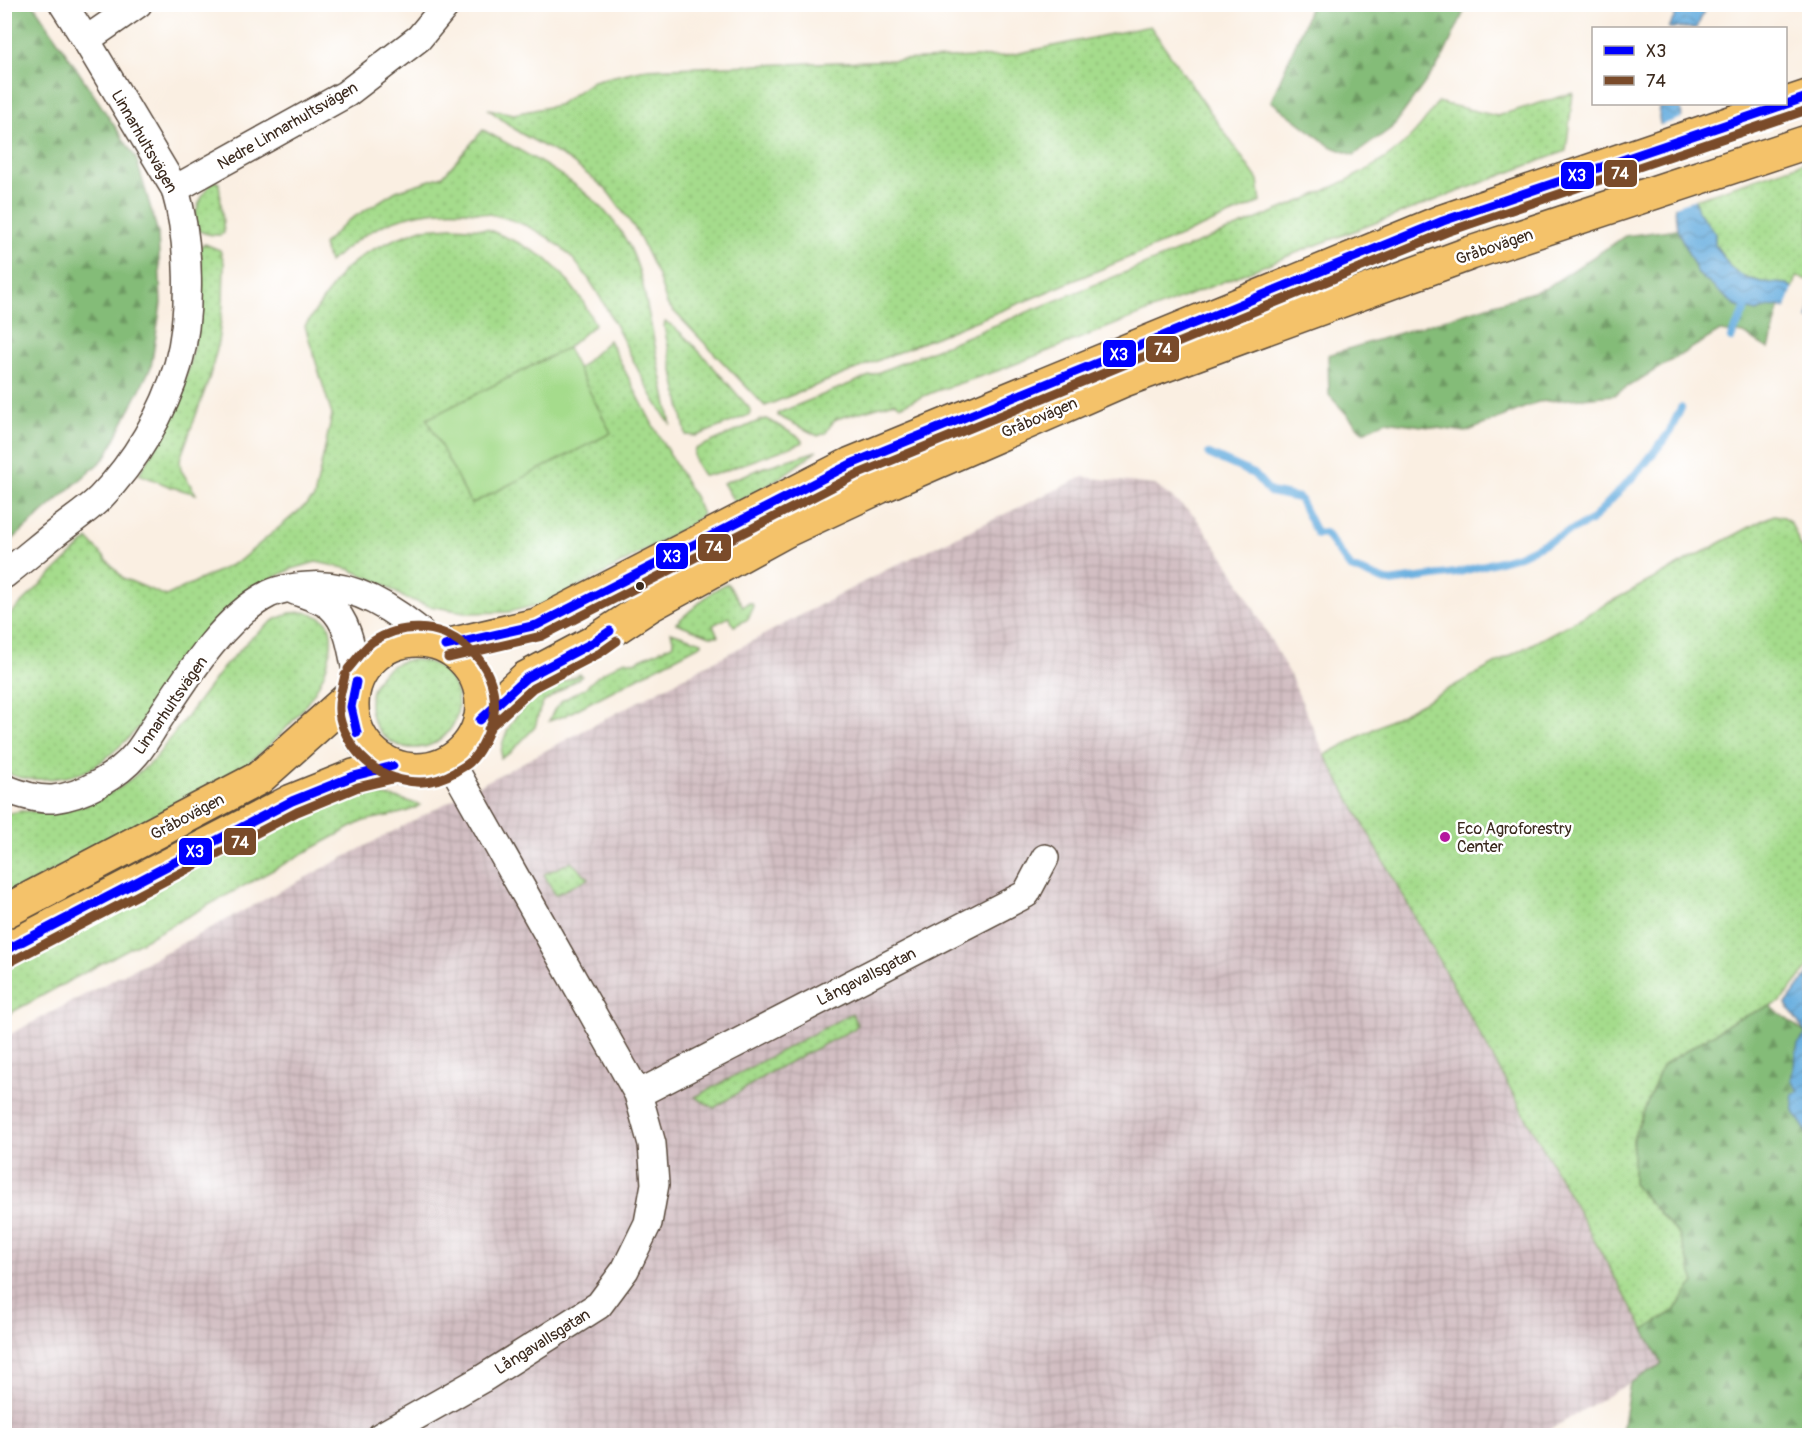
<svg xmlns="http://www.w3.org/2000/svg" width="1814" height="1440" viewBox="0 0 1814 1440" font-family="Pangolin,sans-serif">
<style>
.industrial{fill:url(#industrial-grid)}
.grass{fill:url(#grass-dots);stroke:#708355;stroke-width:1.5}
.forest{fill:url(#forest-firs);stroke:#60734b;stroke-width:1.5}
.pitch{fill:#a5dc8c;stroke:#708355;stroke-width:1.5}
.water{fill:url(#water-waves);stroke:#526c7e;stroke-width:1.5}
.pier{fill:#faefe2}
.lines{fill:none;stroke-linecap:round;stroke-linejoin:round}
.stream{stroke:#68aedf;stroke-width:8}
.minor-casing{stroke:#58483b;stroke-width:30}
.major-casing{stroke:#58483b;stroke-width:36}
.minor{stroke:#fff;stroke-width:27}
.major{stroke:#f4c26a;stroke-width:33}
.bus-1-casing{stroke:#fff;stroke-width:14}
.bus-2-casing{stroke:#fff;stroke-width:14}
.bus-1{stroke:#00f;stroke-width:9}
.bus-2{stroke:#7a4b2a;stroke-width:9}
.bus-dot{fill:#3b2a1e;stroke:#fff;stroke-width:2}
.poi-dot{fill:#b5179e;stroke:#fff;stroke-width:2}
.labels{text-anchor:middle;stroke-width:5;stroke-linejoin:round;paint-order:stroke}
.street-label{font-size:16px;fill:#3b2a1e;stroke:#fff}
.poi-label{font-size:16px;fill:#3b2a1e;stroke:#fff;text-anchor:start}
.line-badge{stroke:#fff;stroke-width:2}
.badge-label{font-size:16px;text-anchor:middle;font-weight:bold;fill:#fff}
</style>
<defs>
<pattern id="industrial-grid" width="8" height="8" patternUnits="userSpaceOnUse" patternTransform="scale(1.5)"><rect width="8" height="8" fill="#d2bec2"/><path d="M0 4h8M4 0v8" fill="none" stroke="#b5a3a6"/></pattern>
<pattern id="grass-dots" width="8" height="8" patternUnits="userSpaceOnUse" patternTransform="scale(1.5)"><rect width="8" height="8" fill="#a5dc8c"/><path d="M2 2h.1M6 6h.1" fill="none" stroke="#8fbd78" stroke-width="1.8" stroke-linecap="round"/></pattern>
<pattern id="forest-firs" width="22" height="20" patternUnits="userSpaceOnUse" patternTransform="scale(1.5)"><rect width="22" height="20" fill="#84bc78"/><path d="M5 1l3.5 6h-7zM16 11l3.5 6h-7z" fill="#6d9962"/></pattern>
<pattern id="water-waves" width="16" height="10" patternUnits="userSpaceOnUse" patternTransform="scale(1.5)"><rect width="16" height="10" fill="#68aedf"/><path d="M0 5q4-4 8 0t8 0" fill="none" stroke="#578eb4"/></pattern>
</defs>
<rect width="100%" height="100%" fill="#fff"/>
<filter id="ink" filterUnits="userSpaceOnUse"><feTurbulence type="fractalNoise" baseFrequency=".0167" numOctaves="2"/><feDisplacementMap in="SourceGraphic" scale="12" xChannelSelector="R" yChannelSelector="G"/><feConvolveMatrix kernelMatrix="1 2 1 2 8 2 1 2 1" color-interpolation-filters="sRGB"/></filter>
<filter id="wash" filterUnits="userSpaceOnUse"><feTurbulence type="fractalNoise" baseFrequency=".008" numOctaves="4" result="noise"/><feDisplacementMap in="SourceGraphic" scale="24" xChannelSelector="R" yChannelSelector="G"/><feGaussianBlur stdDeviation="1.35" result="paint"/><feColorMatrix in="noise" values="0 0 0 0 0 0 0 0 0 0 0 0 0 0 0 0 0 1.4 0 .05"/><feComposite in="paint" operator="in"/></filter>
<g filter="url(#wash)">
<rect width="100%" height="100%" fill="#faefe2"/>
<path class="industrial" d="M 1083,477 L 1155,485 L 1194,515 L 1233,571 L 1291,677 L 1325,755 L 1662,1364 L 1539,1436 L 5,1436 L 5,1037 L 888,569 Z"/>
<path class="grass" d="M 1150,26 L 1258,180 L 1261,202 L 1030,299 L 765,406 L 667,304 L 658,276 L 636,230 L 606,189 L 569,160 L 520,133 L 488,109 L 514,114 L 558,105 L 593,81 L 645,69 L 1005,56 Z
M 1573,93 L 1566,151 L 1306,249 L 1000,370 L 936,391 L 900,406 L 895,402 L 836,419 L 830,426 L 826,433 L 818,436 L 778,416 L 778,413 L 1304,200 C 1358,176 1407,156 1437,102 L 1497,116 Z
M 483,130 C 533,158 599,189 627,242 C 634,254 638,267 642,281 L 671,425 C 638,380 621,327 590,281 C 582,270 574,258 563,249 C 517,210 446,200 390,222 C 367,231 349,246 329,262 L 323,245 L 346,222 L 396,191 L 443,176 Z
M 1809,161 L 1809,280 L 1797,277 L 1793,288 L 1787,284 L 1762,282 L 1746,278 L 1730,267 L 1715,244 L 1715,233 L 1698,212 L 1695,199 Z
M 215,181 L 219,183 L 224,233 L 220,235 C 214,235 201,234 197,228 C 190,217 204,187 215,181 Z
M 452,227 L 487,229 L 519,243 L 544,257 L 563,275 L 582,300 L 595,324 L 567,348 L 428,419 L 471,504 L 610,433 L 578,369 L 609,340 L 656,431 L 695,498 L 702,514 L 693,523 L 603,574 L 546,603 L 508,612 L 470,613 L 429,606 L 403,597 L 383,584 L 349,569 L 316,562 L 292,569 L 266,581 C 235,617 204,652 173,688 C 148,716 124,748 92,768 C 73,779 23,785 5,771 L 5,619 L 88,539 L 123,578 L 166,596 L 239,561 L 314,498 L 332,415 L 305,326 L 343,271 L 366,253 L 395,239 L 422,229 Z
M 205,244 L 220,250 L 224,262 L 223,306 L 217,349 L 209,379 L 180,459 L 181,470 L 196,494 L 171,487 L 139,474 C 174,421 193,370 200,306 C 201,294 202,282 202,269 C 202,262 199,254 201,246 Z
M 665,322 C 679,324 737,395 751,410 L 749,415 L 697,436 L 686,435 L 664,326 Z
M 767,419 L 799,437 L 802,441 L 802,443 L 713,475 L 703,475 C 698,468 691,458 695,449 L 761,420 Z
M 817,451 L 771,484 L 735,503 L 723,483 L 765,467 Z
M 1774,515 L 1784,517 L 1791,523 L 1810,568 L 1809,966 L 1781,1002 L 1735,1020 L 1662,1066 L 1633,1139 L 1633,1184 L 1679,1235 L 1695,1282 L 1673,1312 L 1644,1330 L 1325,755 L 1763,520 Z
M 727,583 L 743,606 L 748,603 L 752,603 L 753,606 L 748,619 L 734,626 L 729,617 L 713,625 L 718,636 L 710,636 L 676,623 L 713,591 Z
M 304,612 C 326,617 333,622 331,645 C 328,689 285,733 253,759 C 229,778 192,795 165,810 C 112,839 58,868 5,897 L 5,814 L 21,811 L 49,812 L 84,806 L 121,787 L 154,760 L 223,668 L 250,639 L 274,620 L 290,613 Z
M 671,632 L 702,642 L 702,644 L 564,716 L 549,721 L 554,710 L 563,700 L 585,688 L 599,675 L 625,660 L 634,662 L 674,644 Z
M370 704a44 44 0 1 1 88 0a44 44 0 1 1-88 0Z
M 580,674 L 582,676 L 544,702 L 540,709 L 535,727 L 510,753 L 501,758 C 500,737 515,714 530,701 C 544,689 564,682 580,674 Z
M 379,795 L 401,799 L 420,805 C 407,815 379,816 361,822 L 5,1016 L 5,969 L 264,830 L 337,800 L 359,796 Z
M 571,862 L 589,878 L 555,895 L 544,874 Z
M 852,1013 L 857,1025 L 854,1029 L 772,1071 L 714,1108 L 695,1097 Z"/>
<path class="forest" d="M 5,4 L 34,5 L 136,158 L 158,233 L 161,304 L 151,367 L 106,457 L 5,546 Z
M 1310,5 L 1310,4 L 1467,5 L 1442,59 L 1393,127 L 1354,155 L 1330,146 L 1271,101 L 1304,24 Z
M 1677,229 L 1698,274 L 1757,312 L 1770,306 L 1780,305 L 1769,349 L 1744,334 L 1720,331 L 1614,395 L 1538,402 L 1466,432 L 1386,421 L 1363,432 L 1329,395 L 1328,355 L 1546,288 L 1625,236 Z
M 1770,1006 L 1809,1036 L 1809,1435 L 1621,1436 L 1630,1383 L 1662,1364 L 1644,1330 L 1673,1312 L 1695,1282 L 1679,1235 L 1633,1184 L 1633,1139 L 1662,1066 L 1735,1020 Z"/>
<path class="pitch" d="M 567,348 L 611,433 L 471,504 L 427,419 Z"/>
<path class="water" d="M 1680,5 L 1708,5 L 1705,8 L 1697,28 L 1669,28 Z
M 1660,104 L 1681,104 L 1682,123 L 1691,187 L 1698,211 L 1715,233 L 1715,244 L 1730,267 L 1746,278 L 1762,282 L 1787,284 L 1793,288 L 1809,291 L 1809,319 C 1787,310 1781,300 1757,312 L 1737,307 L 1698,274 L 1677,229 L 1673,193 L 1659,118 Z
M 1809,973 L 1810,1136 L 1809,1136 L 1794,1112 L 1792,1094 L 1799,1091 L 1791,1080 L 1798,1044 L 1806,1034 L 1786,1004 Z"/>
<path class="pier" d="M 1685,117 L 1694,186 L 1698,198 L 1672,207 L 1658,126 Z
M 1794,285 L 1810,288 L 1809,309 L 1805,321 L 1785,311 Z"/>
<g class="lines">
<path class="stream" d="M 1731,338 L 1749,301
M 1209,454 L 1254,474 L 1270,492 L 1299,498 L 1317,534 L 1325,533 L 1351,568 L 1389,582 L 1456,573 L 1518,556 L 1591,521 L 1644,465 L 1669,433 L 1681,408"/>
</g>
</g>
<g filter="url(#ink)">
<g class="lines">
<g class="minor-casing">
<path id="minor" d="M 86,40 L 138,4
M 175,189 L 346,94 L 419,38 L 447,4
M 4,575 C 23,560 42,544 61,529 C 74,519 89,509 100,498 C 135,462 164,413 178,365 C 192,313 190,241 175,189 L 86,40 L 63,4
M 295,591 C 306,595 320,599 330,606 C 350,623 352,653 357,677
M 4,788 C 19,794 38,800 53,799 C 82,796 118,776 136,754 C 146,742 153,728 161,716 C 188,675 225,616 269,594 C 282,588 296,587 309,586 C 355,582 399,612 431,641
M 638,1094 L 1026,894 L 1045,858
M 381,1436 L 482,1379 L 599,1305 L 625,1270 L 648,1223 L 655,1184 L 652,1144 L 638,1094 L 450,761"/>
</g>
<g class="major-casing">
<path id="major" d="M352 705a65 65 0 1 1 130 0a65 65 0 1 1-130 0Z
M 445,646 L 537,625 L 851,464 L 1443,221 L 1810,96
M 480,720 L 526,678 L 594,642 L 650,605 L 787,530 L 879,487 L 1124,380 L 1471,253 L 1810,141
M 4,912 L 259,778 L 352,695
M 4,951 L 292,801 L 354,776 L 393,766"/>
</g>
<use href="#minor" class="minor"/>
<use href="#major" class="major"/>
<g class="bus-1-casing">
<path id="bus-1" d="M 445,646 L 537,625 L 851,464 L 1443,221 L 1810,96
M 356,682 L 351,707 L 357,733
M 356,682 L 351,707 L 357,733
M 480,720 L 526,678 L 594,642 L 610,631
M 4,951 L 292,801 L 354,776 L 393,766"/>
</g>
<g class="bus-2-casing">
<path id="bus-2" d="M 448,658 L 542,636 L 856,475 L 1447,232 L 1810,109
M 345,675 C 343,685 339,696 339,706 C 338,720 346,737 354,748 C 377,779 420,793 455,772 C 459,769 466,766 470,762 C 481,751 487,737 492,722 C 498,703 493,679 481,662 C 476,655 471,651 465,646 C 438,623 401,623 372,642 C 363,649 356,660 348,669
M 488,729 L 533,688 L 600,653 L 617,641
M 10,962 L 297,812 L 358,787 L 396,778"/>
</g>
<use href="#bus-1" class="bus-1"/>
<use href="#bus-2" class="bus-2"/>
</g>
</g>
<circle class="bus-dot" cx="640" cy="586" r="5"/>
<circle class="poi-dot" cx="1445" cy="837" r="6"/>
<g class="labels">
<g class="street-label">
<text transform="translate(287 125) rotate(-30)" y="6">Nedre Linnarhultsvägen</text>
<text transform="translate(145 141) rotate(60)" y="6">Linnarhultsvägen</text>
<text transform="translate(1494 246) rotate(-19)" y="6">Gråbovägen</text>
<text transform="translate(1039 417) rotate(-23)" y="6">Gråbovägen</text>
<text transform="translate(170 705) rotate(-55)" y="6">Linnarhultsvägen</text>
<text transform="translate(187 816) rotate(-28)" y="6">Gråbovägen</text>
<text transform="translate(866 976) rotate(-27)" y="6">Långavallsgatan</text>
<text transform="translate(542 1341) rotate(-32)" y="6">Långavallsgatan</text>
</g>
<g class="poi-label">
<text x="1457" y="834">Eco Agroforestry<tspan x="1457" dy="18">Center</tspan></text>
</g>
</g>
<g class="line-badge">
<rect x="1603" y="159" width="35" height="29" rx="6" fill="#7a4b2a"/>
<rect x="1560" y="161" width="35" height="29" rx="6" fill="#00f"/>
<rect x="1145" y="335" width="35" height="28" rx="6" fill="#7a4b2a"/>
<rect x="1102" y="339" width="35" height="29" rx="6" fill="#00f"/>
<rect x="697" y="533" width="35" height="29" rx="6" fill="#7a4b2a"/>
<rect x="655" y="542" width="34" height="28" rx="6" fill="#00f"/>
<rect x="223" y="827" width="34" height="29" rx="6" fill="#7a4b2a"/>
<rect x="178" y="837" width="35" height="29" rx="6" fill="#00f"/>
</g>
<g class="badge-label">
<text x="1620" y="179">74</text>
<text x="1577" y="181">X3</text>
<text x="1163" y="355">74</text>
<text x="1119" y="360">X3</text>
<text x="714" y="553">74</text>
<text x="672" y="562">X3</text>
<text x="240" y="848">74</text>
<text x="195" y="857">X3</text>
</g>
<rect width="1814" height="1440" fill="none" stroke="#fff" stroke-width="24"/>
<rect x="1592" y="27" width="195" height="78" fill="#ffffff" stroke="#b1aaa5" stroke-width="1.5"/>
<rect x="1604" y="46" width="30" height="9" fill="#0000ff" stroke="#b1aaa5" stroke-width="1.5"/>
<text x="1646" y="57" font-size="18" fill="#3b2a1e">X3</text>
<rect x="1604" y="76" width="30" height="9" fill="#7a4b2a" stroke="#b1aaa5" stroke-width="1.5"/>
<text x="1646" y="87" font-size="18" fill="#3b2a1e">74</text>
</svg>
